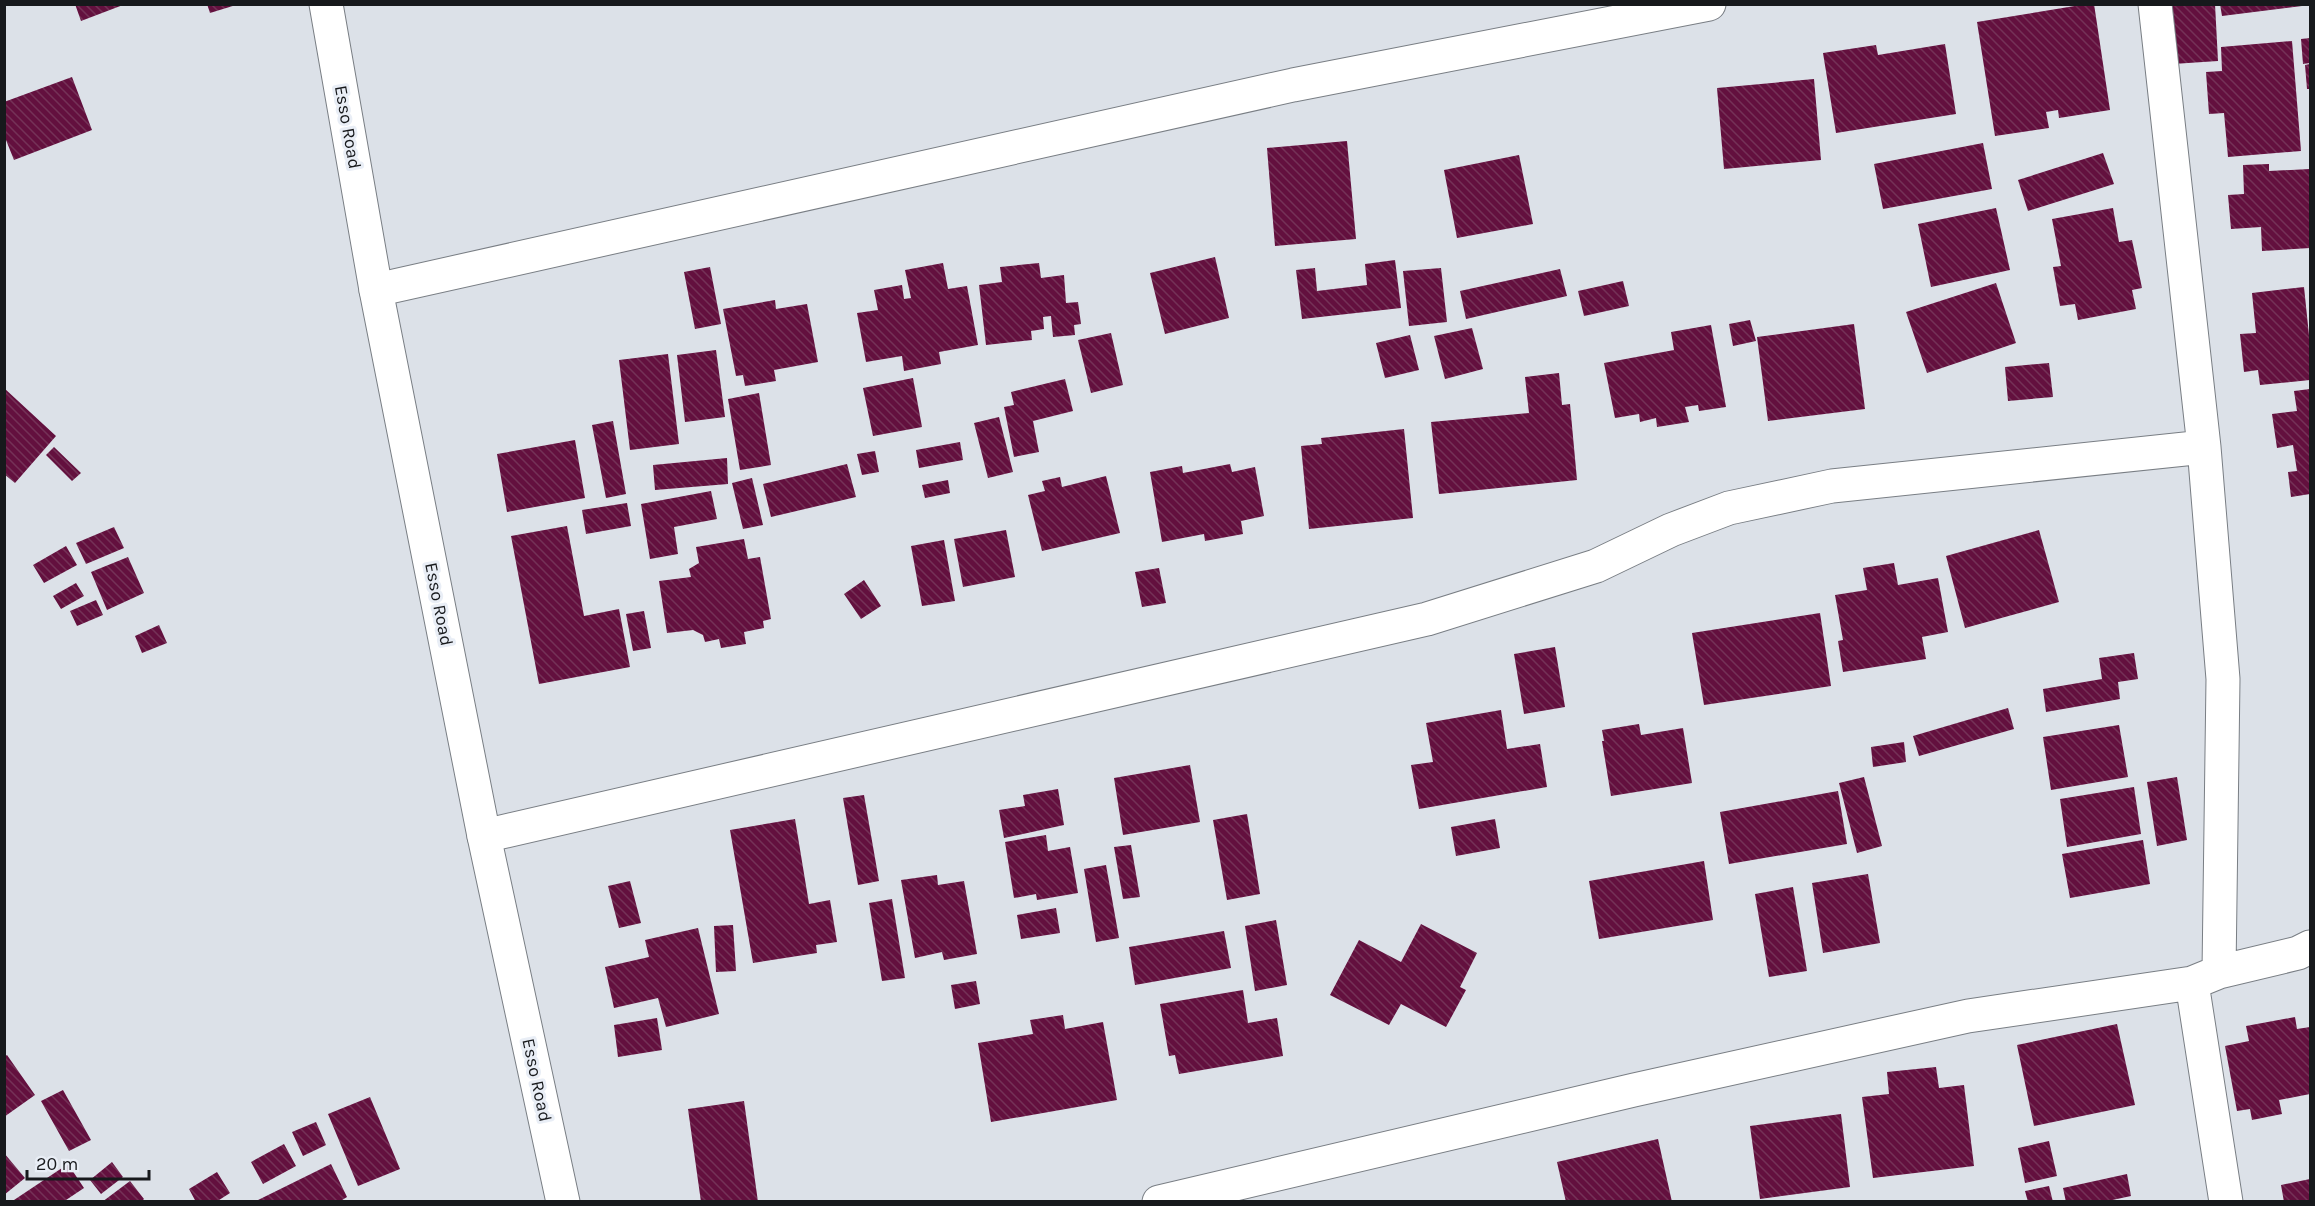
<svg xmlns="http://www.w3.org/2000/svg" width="2315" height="1206" viewBox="0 0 2315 1206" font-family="Karla,sans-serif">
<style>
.building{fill:url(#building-back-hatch)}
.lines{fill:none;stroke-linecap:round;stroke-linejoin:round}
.street-casing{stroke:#797e84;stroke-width:35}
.secondary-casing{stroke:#797e84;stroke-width:35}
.street{stroke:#fff;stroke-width:33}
.secondary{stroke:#fff;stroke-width:33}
.labels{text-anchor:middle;stroke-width:6;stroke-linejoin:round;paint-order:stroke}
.street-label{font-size:18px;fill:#17191c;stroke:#e9eef6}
</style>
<defs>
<pattern id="building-back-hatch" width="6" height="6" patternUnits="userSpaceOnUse" patternTransform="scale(1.5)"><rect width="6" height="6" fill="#63103e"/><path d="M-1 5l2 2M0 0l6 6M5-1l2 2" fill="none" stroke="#743257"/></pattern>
</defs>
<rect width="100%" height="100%" fill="#dce1e8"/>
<path class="building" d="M 75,4 L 123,4 L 123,5 L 81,21 Z
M 207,4 L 236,4 L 236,5 L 210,13 Z
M 2087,4 L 2094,4 L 2110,110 L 2059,118 L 2058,110 L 2046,112 L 2049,128 L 1995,136 L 1977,22 Z
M 2170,4 L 2215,4 L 2218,61 L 2173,64 Z
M 2220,4 L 2302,4 L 2302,6 L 2222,16 Z
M 2310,38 L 2310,63 L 2303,64 L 2301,39 Z
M 2292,41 L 2301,151 L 2228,157 L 2224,113 L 2209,114 L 2206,72 L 2222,71 L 2221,47 Z
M 1945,44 L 1956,114 L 1836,133 L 1823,53 L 1876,45 L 1878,55 Z
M 2310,64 L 2310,89 L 2307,89 L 2305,65 Z
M 72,77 L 92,130 L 14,160 L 4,135 L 4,102 Z
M 1814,79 L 1821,160 L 1724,169 L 1717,88 Z
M 1347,141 L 1356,239 L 1275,246 L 1267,148 Z
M 1983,143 L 1992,189 L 1883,209 L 1874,164 Z
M 2103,153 L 2114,184 L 2028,211 L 2018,180 Z
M 1519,155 L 1533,224 L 1457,238 L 1444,170 Z
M 2269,164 L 2269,171 L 2310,169 L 2310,248 L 2262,251 L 2261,227 L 2231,229 L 2228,195 L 2244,194 L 2243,165 Z
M 1996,208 L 2010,270 L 1931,287 L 1918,224 Z
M 2113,208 L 2119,242 L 2132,240 L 2142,288 L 2132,290 L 2136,309 L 2078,320 L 2075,304 L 2060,306 L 2053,267 L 2061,266 L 2052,219 Z
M 1215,257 L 1229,318 L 1165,334 L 1150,273 Z
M 1395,260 L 1401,308 L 1302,319 L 1296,270 L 1315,268 L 1317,291 L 1367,285 L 1365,264 Z
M 943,263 L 948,289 L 967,286 L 978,345 L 939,352 L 941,364 L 904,371 L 902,356 L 866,362 L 857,313 L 878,310 L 874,290 L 902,285 L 904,299 L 911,298 L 905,270 Z
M 1039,263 L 1041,278 L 1064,275 L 1066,303 L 1078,302 L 1081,324 L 1074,325 L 1075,335 L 1053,337 L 1051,316 L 1043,317 L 1044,329 L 1031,331 L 1032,340 L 986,345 L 979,285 L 1002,282 L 1000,267 Z
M 710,267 L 721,324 L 695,329 L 684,272 Z
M 1441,268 L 1447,322 L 1409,326 L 1403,271 Z
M 1560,269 L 1567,296 L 1466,319 L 1460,291 Z
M 1623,281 L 1629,306 L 1584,316 L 1578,291 Z
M 1996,283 L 2016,343 L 1927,373 L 1906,312 Z
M 2304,287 L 2310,345 L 2310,380 L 2260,385 L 2258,370 L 2244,372 L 2240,334 L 2256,333 L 2252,293 Z
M 775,300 L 776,309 L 807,304 L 818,362 L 774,370 L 776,381 L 745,386 L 743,375 L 736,376 L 723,309 Z
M 1750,320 L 1756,341 L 1733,346 L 1729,324 Z
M 1854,324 L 1865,409 L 1768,421 L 1757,337 Z
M 1711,325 L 1726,407 L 1699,411 L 1698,405 L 1685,407 L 1689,422 L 1657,427 L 1656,418 L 1640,422 L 1639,414 L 1615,418 L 1604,363 L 1674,350 L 1671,332 Z
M 1472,328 L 1483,369 L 1445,379 L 1434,336 Z
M 1111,333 L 1123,385 L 1091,393 L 1078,340 Z
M 1410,335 L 1419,370 L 1385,378 L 1376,343 Z
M 716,350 L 725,417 L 685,422 L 677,355 Z
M 668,354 L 679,444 L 630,450 L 619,360 Z
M 2049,363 L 2053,397 L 2008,401 L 2005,367 Z
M 1559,373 L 1562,405 L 1570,404 L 1577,480 L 1439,494 L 1431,422 L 1529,413 L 1525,377 Z
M 913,378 L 922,427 L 873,436 L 863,388 Z
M 1065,379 L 1073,411 L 1033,421 L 1039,452 L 1014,457 L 1004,407 L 1014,405 L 1011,392 Z
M 4,388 L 56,436 L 15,483 L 4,474 Z
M 2310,389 L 2310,494 L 2291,497 L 2288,472 L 2297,471 L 2293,445 L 2277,448 L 2272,414 L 2297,411 L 2294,391 Z
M 759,393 L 771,465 L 740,470 L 728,399 Z
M 999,417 L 1013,472 L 988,478 L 974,423 Z
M 613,421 L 626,494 L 606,498 L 592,425 Z
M 1404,429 L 1413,518 L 1309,529 L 1301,446 L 1322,444 L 1321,438 Z
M 575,440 L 585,498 L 507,512 L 497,454 Z
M 960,442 L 963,460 L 919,468 L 916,450 Z
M 54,447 L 81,473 L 72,481 L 46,455 Z
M 875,451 L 879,472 L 862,475 L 857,454 Z
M 727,458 L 728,484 L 655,490 L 653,465 Z
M 847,464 L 856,497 L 771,517 L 763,484 Z
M 1230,464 L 1232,472 L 1255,467 L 1264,516 L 1241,521 L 1243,534 L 1205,541 L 1204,534 L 1162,542 L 1150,472 L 1182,466 L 1183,473 Z
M 1106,476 L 1120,533 L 1042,551 L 1028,495 L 1045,491 L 1042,481 L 1060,477 L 1062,487 Z
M 752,478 L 763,525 L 743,529 L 732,483 Z
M 948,480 L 950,493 L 925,498 L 922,485 Z
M 711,491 L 717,519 L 674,527 L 678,554 L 650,559 L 641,504 Z
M 627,503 L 631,526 L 586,534 L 582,510 Z
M 567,526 L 584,616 L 619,609 L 630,667 L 539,684 L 511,536 Z
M 114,527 L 124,548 L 86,564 L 76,543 Z
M 1006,530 L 1015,577 L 963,587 L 954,539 Z
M 2039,530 L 2059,602 L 1965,628 L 1946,556 Z
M 744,539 L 748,559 L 760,557 L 771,619 L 763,621 L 764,628 L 744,632 L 746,644 L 721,648 L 719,639 L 705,642 L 703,635 L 693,630 L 667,633 L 659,581 L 691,577 L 689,569 L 699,563 L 696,547 Z
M 944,540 L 955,601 L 922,606 L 911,546 Z
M 66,546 L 77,565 L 44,583 L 33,565 Z
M 128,557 L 144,593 L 107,610 L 91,572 Z
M 1894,563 L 1898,585 L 1938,578 L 1948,632 L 1922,637 L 1926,659 L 1843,672 L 1838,641 L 1843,640 L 1835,595 L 1867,590 L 1863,568 Z
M 1159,568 L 1166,603 L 1142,607 L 1135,572 Z
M 864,580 L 881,606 L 861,619 L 844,594 Z
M 76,583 L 84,596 L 61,609 L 53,596 Z
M 96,600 L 103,615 L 77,626 L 70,611 Z
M 644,611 L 651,648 L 633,651 L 626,614 Z
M 1820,613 L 1831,686 L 1704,705 L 1692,633 Z
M 159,625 L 167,643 L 142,653 L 135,636 Z
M 1555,647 L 1565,707 L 1524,714 L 1514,654 Z
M 2134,653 L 2138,679 L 2118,682 L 2120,699 L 2046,712 L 2043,689 L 2102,679 L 2099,658 Z
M 2008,708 L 2014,729 L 1919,756 L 1913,736 Z
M 1501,710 L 1507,749 L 1540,744 L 1547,787 L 1419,809 L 1411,765 L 1433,762 L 1426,723 Z
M 1639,724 L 1641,735 L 1683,728 L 1692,783 L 1611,796 L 1602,741 L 1604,741 L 1602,730 Z
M 2119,725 L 2128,777 L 2051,790 L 2043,737 Z
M 1904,742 L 1906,762 L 1873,767 L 1871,747 Z
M 1190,765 L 1200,822 L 1123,835 L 1114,778 Z
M 1864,777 L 1882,846 L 1857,853 L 1839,783 Z
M 2177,777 L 2187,840 L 2157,846 L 2147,782 Z
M 2134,787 L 2141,834 L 2067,847 L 2060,799 Z
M 1058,789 L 1064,825 L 1004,838 L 999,810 L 1025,806 L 1023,795 Z
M 1838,791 L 1847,844 L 1729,864 L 1720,812 Z
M 864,795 L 879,881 L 858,885 L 843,798 Z
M 1247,814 L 1260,894 L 1227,900 L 1213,820 Z
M 795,819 L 809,904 L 830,900 L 837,942 L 816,945 L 817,953 L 753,963 L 730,830 Z
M 1495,819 L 1500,848 L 1456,856 L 1451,827 Z
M 1046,835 L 1048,851 L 1070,847 L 1078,893 L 1037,900 L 1036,894 L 1014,898 L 1005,842 Z
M 2143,840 L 2150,884 L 2070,898 L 2062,854 Z
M 1131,845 L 1140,897 L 1123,899 L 1114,847 Z
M 1704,861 L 1713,920 L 1599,939 L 1589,881 Z
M 1106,865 L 1119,938 L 1096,942 L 1084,869 Z
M 1868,874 L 1880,943 L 1823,953 L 1812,883 Z
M 937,875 L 938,885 L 964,881 L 977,954 L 944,960 L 942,952 L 915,958 L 901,880 Z
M 630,881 L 641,923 L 619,928 L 608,886 Z
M 1793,887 L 1807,971 L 1769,977 L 1755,894 Z
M 892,899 L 905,978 L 882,981 L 869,903 Z
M 1056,908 L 1060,933 L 1021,939 L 1017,915 Z
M 1276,920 L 1287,985 L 1255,991 L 1245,926 Z
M 1421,924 L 1477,953 L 1460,987 L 1466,990 L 1446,1027 L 1401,1004 L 1389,1025 L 1330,995 L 1359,940 L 1401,962 Z
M 733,925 L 736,971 L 716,972 L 714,926 Z
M 698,928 L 719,1014 L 666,1027 L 658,998 L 614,1008 L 605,967 L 649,957 L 645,940 Z
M 1224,931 L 1231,968 L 1135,985 L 1129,947 Z
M 976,981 L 980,1004 L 955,1009 L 951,985 Z
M 1243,990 L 1248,1023 L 1277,1018 L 1283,1056 L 1179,1074 L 1175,1055 L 1169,1056 L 1160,1004 Z
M 1063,1015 L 1065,1029 L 1103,1022 L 1117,1100 L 991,1122 L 978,1043 L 1033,1034 L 1030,1020 Z
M 2295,1017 L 2297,1029 L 2310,1027 L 2310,1094 L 2279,1100 L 2282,1114 L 2252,1120 L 2250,1109 L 2237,1111 L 2225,1046 L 2249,1041 L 2246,1026 Z
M 657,1018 L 662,1050 L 618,1057 L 614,1025 Z
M 2117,1024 L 2135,1105 L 2034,1126 L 2017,1045 Z
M 7,1055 L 35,1095 L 4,1117 L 4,1057 Z
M 1936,1067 L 1939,1088 L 1964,1085 L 1974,1166 L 1873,1178 L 1862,1097 L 1889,1094 L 1887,1072 Z
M 63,1090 L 91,1140 L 69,1151 L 41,1101 Z
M 370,1097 L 400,1169 L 358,1186 L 328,1114 Z
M 744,1101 L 758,1202 L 701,1202 L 688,1109 Z
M 1841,1114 L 1850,1187 L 1760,1199 L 1750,1126 Z
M 316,1122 L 326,1145 L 303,1156 L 292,1132 Z
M 1658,1139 L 1672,1202 L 1566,1202 L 1557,1162 Z
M 2049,1141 L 2057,1176 L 2025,1183 L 2018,1148 Z
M 284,1144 L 296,1166 L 263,1184 L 251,1162 Z
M 4,1153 L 25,1178 L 4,1195 Z
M 112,1162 L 123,1177 L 101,1194 L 90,1180 Z
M 68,1164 L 84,1188 L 63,1202 L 11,1202 Z
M 331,1164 L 347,1197 L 339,1202 L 254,1202 Z
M 217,1172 L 230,1193 L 216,1202 L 196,1202 L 189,1189 Z
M 2127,1174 L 2131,1196 L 2103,1202 L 2066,1202 L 2063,1188 Z
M 2310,1179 L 2310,1202 L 2284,1202 L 2281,1185 Z
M 130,1181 L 144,1199 L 141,1202 L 102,1202 Z
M 2049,1186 L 2053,1202 L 2028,1202 L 2025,1191 Z"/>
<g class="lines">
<g class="street-casing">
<path id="street" d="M 2155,4 L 2204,447 L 2223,679 L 2219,972
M 376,290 L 1293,85 L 1709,4
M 484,836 L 1427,619 L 1596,566 L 1671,530 L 1729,508 L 1832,486 L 2204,447
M 2192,983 L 2226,1202
M 1159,1202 L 1634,1090 L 1968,1016 L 2192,983 L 2219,972 L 2298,953 L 2310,947"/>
</g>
<g class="secondary-casing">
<path id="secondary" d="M 326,4 L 376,290 L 484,836 L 563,1202"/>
</g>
<use href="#street" class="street"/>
<use href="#secondary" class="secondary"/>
</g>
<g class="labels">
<g class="street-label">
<text transform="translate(348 127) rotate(80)" y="6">Esso Road</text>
<text transform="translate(439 604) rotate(79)" y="6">Esso Road</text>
<text transform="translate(537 1080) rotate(78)" y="6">Esso Road</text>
</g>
</g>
<rect width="2315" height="1206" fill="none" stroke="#17191c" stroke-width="12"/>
<path d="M27 1170v9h122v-9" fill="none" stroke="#17191c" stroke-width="3"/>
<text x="36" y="1170" font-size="18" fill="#17191c" stroke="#e9eef6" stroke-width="4.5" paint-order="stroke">20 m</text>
</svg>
